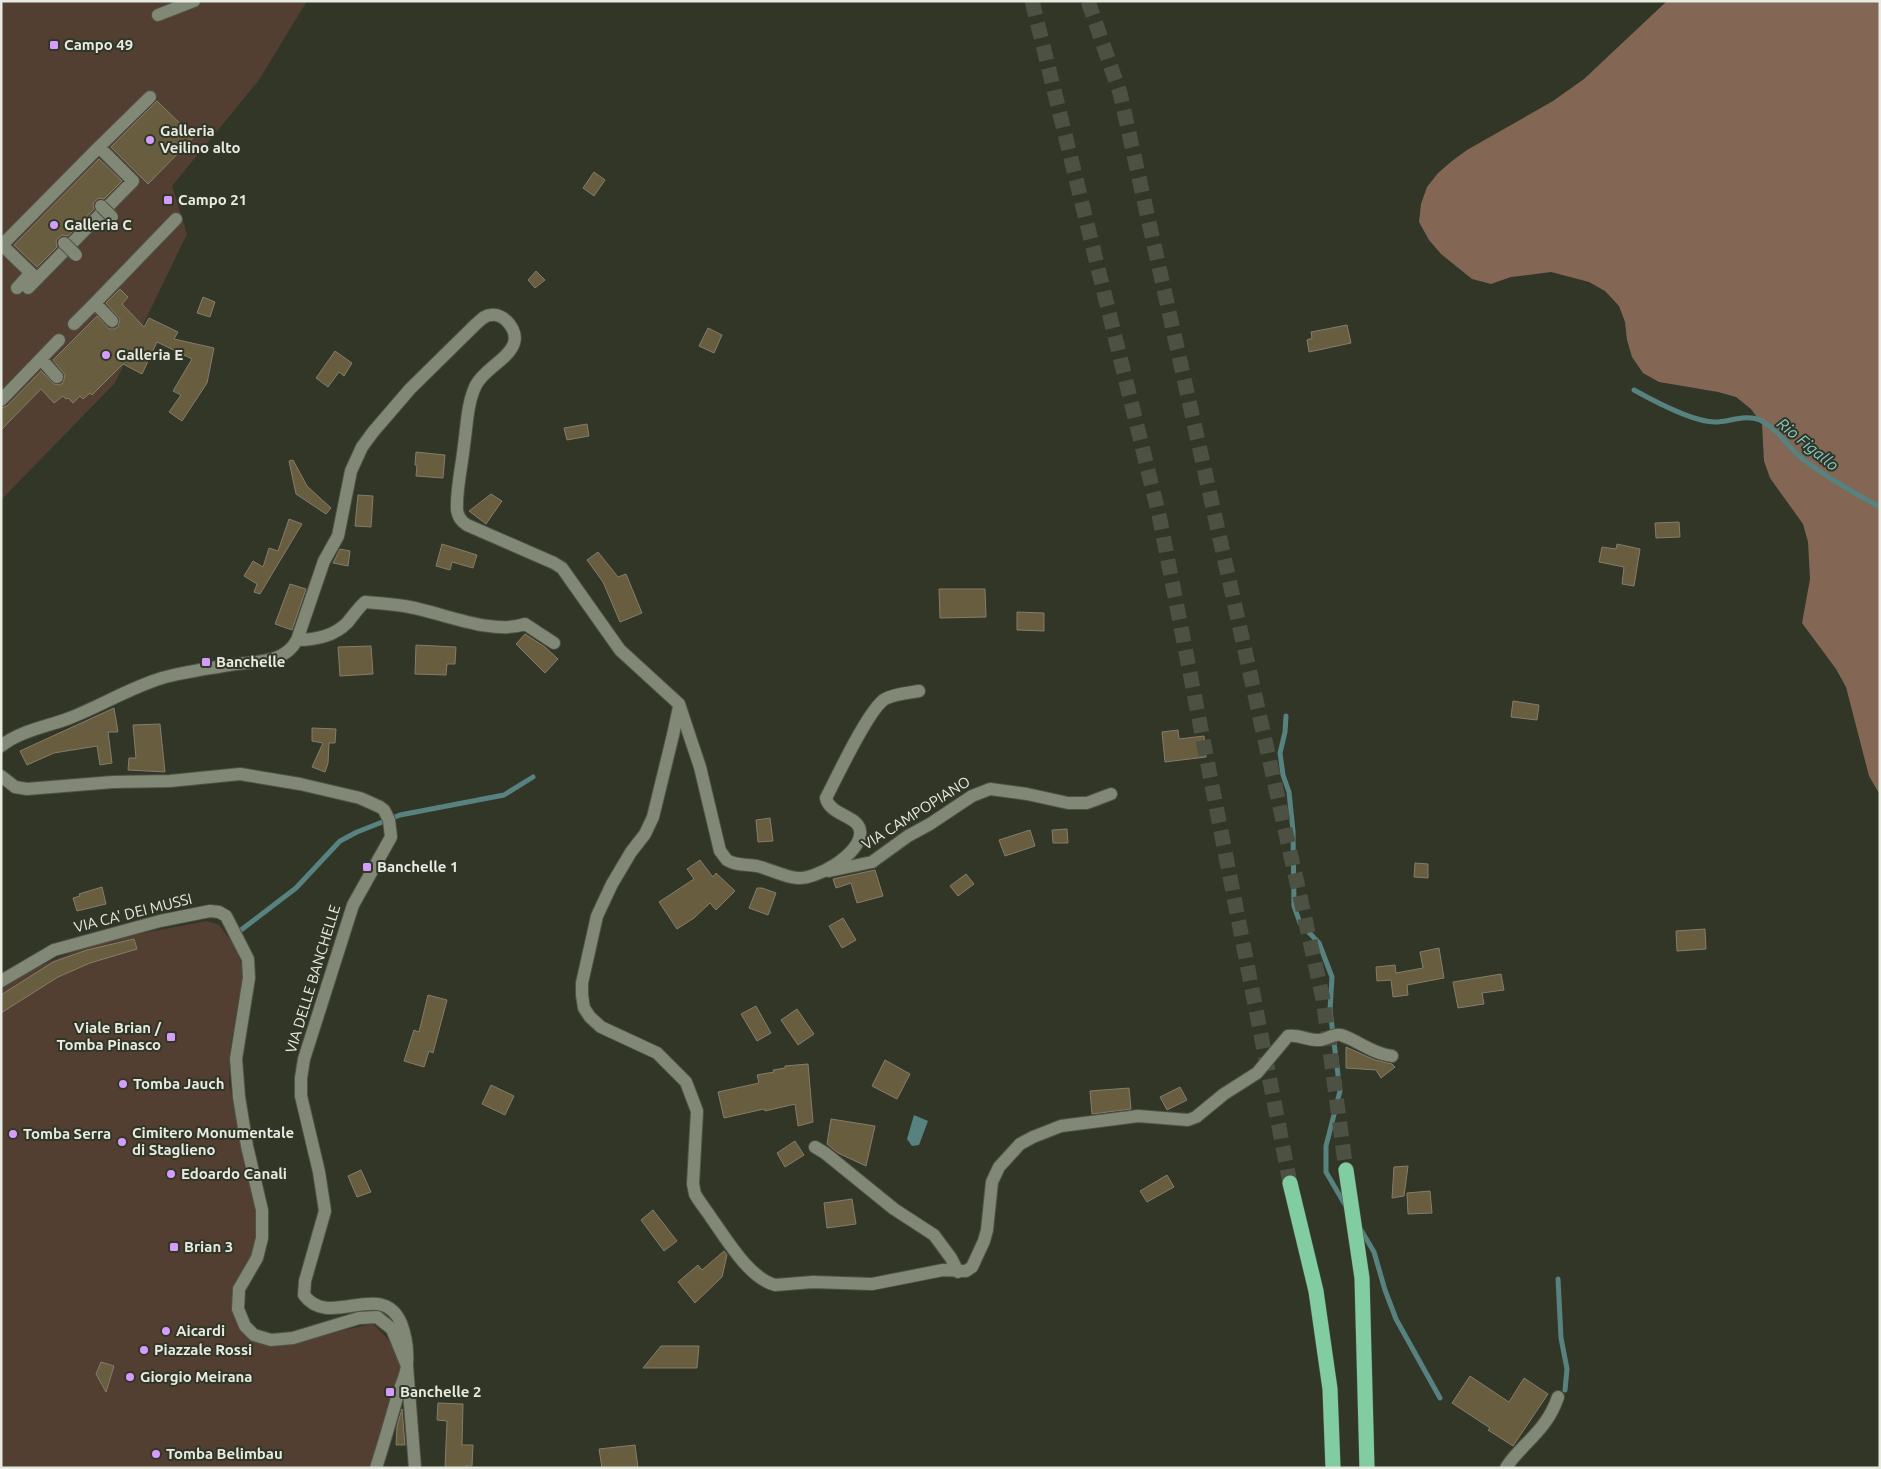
<svg xmlns="http://www.w3.org/2000/svg" width="1881" height="1469" viewBox="0 0 1881 1469" font-family="Ubuntu,sans-serif">
<style>
.green{fill:#523f32}
.forest{fill:#836654}
.water{fill:#588280}
.lines{fill:none;stroke-linecap:round;stroke-linejoin:round}
.stream{stroke:#588280;stroke-width:5}
.building{fill:#695d3f;stroke:#847d6b}
.highway-tunnel{stroke:#4c5143;stroke-width:15;stroke-dasharray:15 8;stroke-linecap:butt}
.minor-casing{stroke:#4f5346;stroke-width:14}
.highway-casing{stroke:#4f5346;stroke-width:16}
.minor{stroke:#818876;stroke-width:12}
.highway{stroke:#82cca1;stroke-width:15}
.minor-bridge-casing{stroke:#4f5346;stroke-width:14;stroke-linecap:butt}
.minor-bridge{stroke:#818876;stroke-width:12}
.poi-dot{fill:#d49cfb;stroke:#313627;stroke-width:2}
.labels{text-anchor:middle;stroke-width:4;stroke-linejoin:round;paint-order:stroke}
.poi-label{font-size:15px;font-weight:bold;fill:#e7ebe1;stroke:#313627;text-anchor:start}
.street-label{font-size:15px;fill:#e7ebe1;stroke:#313627}
.water-label{font-size:16px;font-style:italic;fill:#83cfcc;stroke:#313627}
</style>
<rect width="100%" height="100%" fill="#313627"/>
<path class="green" d="M 1,1 L 307,1 L 259,80 L 172,186 L 187,234 L 115,383 L 1,500 Z
M 207,921 L 219,925 L 235,946 L 244,971 L 230,1050 L 229,1084 L 256,1201 L 258,1225 L 255,1249 L 235,1315 L 277,1344 L 373,1324 C 384,1335 395,1345 400,1360 C 405,1377 378,1448 372,1468 L 1,1468 L 1,989 C 62,946 136,934 207,921 Z"/>
<path class="forest" d="M 1667,1 L 1880,1 L 1880,795 L 1869,776 L 1846,687 L 1836,669 L 1802,623 L 1810,579 L 1808,542 L 1803,524 L 1770,478 L 1764,461 L 1762,424 L 1751,409 L 1736,397 L 1718,392 L 1659,382 L 1643,373 L 1632,357 L 1627,340 L 1625,322 L 1619,306 L 1605,291 L 1589,282 L 1551,272 L 1511,277 L 1491,284 L 1472,279 L 1441,254 L 1429,240 L 1419,222 L 1421,204 L 1427,187 L 1438,173 L 1452,161 L 1467,150 L 1553,101 L 1584,79 Z"/>
<path class="water" d="M 914,1115 L 928,1121 L 919,1145 L 912,1146 L 907,1139 Z"/>
<g class="lines">
<path class="stream" d="M 1634,390 C 1652,400 1693,422 1715,422 C 1729,422 1745,414 1760,420 C 1776,428 1786,444 1799,456 C 1824,476 1852,492 1880,507
M 1286,716 L 1285,732 L 1280,753 L 1283,775 L 1289,792 L 1293,831 L 1294,906 L 1300,923 L 1319,943 L 1332,977 L 1330,1010 L 1340,1091 L 1326,1146 L 1326,1172 L 1347,1208
M 241,930 L 296,888 L 340,841 L 357,832 L 400,815 L 504,795 L 533,777
M 1361,1230 L 1374,1252 L 1385,1290 L 1396,1319 L 1440,1398
M 1558,1279 L 1561,1338 L 1567,1369 L 1565,1390"/>
</g>
<path class="building" d="M 157,101 L 194,137 L 148,184 L 111,147 Z
M 99,159 L 122,181 L 104,199 L 99,198 L 95,201 L 93,204 L 94,209 L 68,236 L 62,235 L 58,238 L 56,241 L 57,247 L 37,267 L 14,245 Z
M 594,172 L 605,180 L 594,196 L 583,188 Z
M 536,271 L 545,280 L 535,288 L 528,280 Z
M 120,289 L 128,297 L 122,304 L 144,327 L 149,318 L 178,332 L 174,339 L 214,348 L 207,383 L 182,421 L 169,412 L 181,395 L 173,391 L 192,359 L 157,342 L 142,374 L 123,364 L 92,395 L 90,393 L 83,399 L 80,396 L 73,403 L 68,398 L 66,399 L 63,396 L 54,403 L 41,389 L 1,430 L 1,408 L 7,406 L 41,371 L 54,384 L 59,385 L 63,383 L 65,375 L 53,360 L 97,316 L 109,329 L 114,329 L 118,327 L 120,319 L 106,303 Z
M 203,297 L 215,302 L 210,317 L 197,313 Z
M 1347,325 L 1351,343 L 1309,352 L 1307,340 L 1312,338 L 1311,332 Z
M 708,328 L 722,335 L 714,353 L 699,346 Z
M 335,351 L 352,363 L 344,376 L 339,372 L 328,387 L 316,378 Z
M 587,424 L 589,436 L 567,440 L 564,428 Z
M 416,452 L 445,455 L 443,478 L 416,476 L 417,466 L 415,465 Z
M 293,460 L 307,486 L 331,508 L 326,514 L 296,494 L 289,461 Z
M 491,494 L 502,501 L 486,524 L 469,511 Z
M 358,495 L 373,496 L 371,527 L 355,526 Z
M 289,519 L 302,524 L 260,594 L 254,592 L 257,584 L 244,576 L 253,561 L 263,567 L 269,548 L 278,551 Z
M 1679,522 L 1680,537 L 1656,538 L 1655,523 Z
M 442,544 L 477,555 L 473,568 L 452,562 L 450,570 L 436,566 Z
M 1617,544 L 1640,549 L 1634,586 L 1622,584 L 1624,567 L 1599,562 L 1602,547 L 1616,549 Z
M 340,549 L 350,551 L 348,566 L 333,563 Z
M 598,552 L 618,577 L 626,574 L 642,613 L 620,622 L 603,582 L 587,560 Z
M 290,584 L 306,589 L 292,630 L 275,624 Z
M 939,589 L 985,589 L 986,617 L 940,618 Z
M 1017,612 L 1044,613 L 1044,631 L 1017,630 Z
M 525,634 L 545,647 L 558,659 L 545,673 L 516,644 Z
M 416,645 L 456,647 L 455,664 L 447,664 L 446,675 L 415,674 Z
M 371,646 L 373,674 L 340,676 L 338,647 Z
M 1513,701 L 1539,705 L 1537,720 L 1511,717 Z
M 114,708 L 118,732 L 108,732 L 112,763 L 100,765 L 97,746 L 54,753 L 27,765 L 20,751 Z
M 160,724 L 165,772 L 128,770 L 129,758 L 136,758 L 133,725 Z
M 312,728 L 336,729 L 335,743 L 329,743 L 328,763 L 325,772 L 312,767 L 323,743 L 312,741 Z
M 1178,730 L 1179,739 L 1204,736 L 1206,757 L 1165,762 L 1162,732 Z
M 770,818 L 773,841 L 758,842 L 756,820 Z
M 1067,829 L 1068,843 L 1053,843 L 1052,830 Z
M 1030,830 L 1035,846 L 1005,856 L 999,840 Z
M 700,860 L 713,877 L 716,873 L 735,891 L 716,910 L 710,903 L 694,918 L 677,929 L 659,902 L 694,879 L 687,869 Z
M 1415,863 L 1428,864 L 1428,878 L 1414,877 Z
M 875,870 L 883,896 L 857,903 L 851,883 L 836,888 L 833,879 Z
M 966,874 L 974,884 L 958,896 L 950,886 Z
M 102,887 L 106,904 L 77,911 L 73,898 L 80,896 L 79,894 Z
M 757,888 L 762,888 L 776,893 L 768,915 L 749,908 Z
M 843,918 L 856,940 L 842,948 L 829,926 Z
M 1705,929 L 1706,949 L 1677,951 L 1676,931 Z
M 134,939 L 137,949 L 90,963 L 58,977 L 1,1013 L 1,995 L 53,962 L 87,950 Z
M 1439,948 L 1444,978 L 1407,985 L 1408,995 L 1393,997 L 1391,980 L 1377,981 L 1376,967 L 1395,965 L 1396,973 L 1423,968 L 1420,952 Z
M 1501,974 L 1504,990 L 1482,993 L 1484,1004 L 1458,1008 L 1453,982 Z
M 428,995 L 447,1000 L 433,1053 L 429,1051 L 424,1067 L 404,1061 L 414,1030 L 419,1032 Z
M 756,1006 L 771,1033 L 757,1041 L 741,1014 Z
M 797,1009 L 814,1034 L 798,1045 L 781,1020 Z
M 1346,1047 L 1375,1060 L 1392,1064 L 1395,1067 L 1381,1078 L 1376,1070 L 1346,1068 Z
M 885,1060 L 910,1074 L 897,1099 L 872,1086 Z
M 808,1064 L 813,1122 L 798,1126 L 795,1104 L 765,1111 L 764,1109 L 724,1118 L 718,1092 L 759,1083 L 757,1075 L 774,1072 L 773,1070 L 785,1068 L 785,1066 Z
M 491,1085 L 514,1096 L 505,1115 L 482,1104 Z
M 1180,1087 L 1187,1100 L 1167,1110 L 1160,1097 Z
M 1129,1088 L 1131,1109 L 1092,1114 L 1090,1091 Z
M 831,1119 L 875,1126 L 866,1166 L 838,1153 L 827,1144 Z
M 795,1141 L 804,1155 L 785,1167 L 777,1153 Z
M 1408,1166 L 1404,1196 L 1392,1198 L 1394,1167 Z
M 361,1170 L 371,1192 L 357,1197 L 348,1176 Z
M 1167,1175 L 1174,1187 L 1147,1202 L 1140,1191 Z
M 1430,1191 L 1432,1213 L 1408,1214 L 1407,1193 Z
M 852,1199 L 856,1224 L 827,1228 L 824,1203 Z
M 653,1210 L 677,1241 L 664,1251 L 641,1220 Z
M 724,1251 L 727,1255 L 722,1277 L 695,1303 L 678,1282 L 698,1265 L 702,1270 Z
M 661,1346 L 699,1346 L 697,1368 L 643,1368 Z
M 101,1362 L 114,1366 L 106,1392 L 96,1374 Z
M 1470,1376 L 1509,1402 L 1524,1378 L 1548,1394 L 1513,1446 L 1488,1430 L 1490,1428 L 1452,1403 Z
M 438,1403 L 463,1404 L 462,1445 L 473,1445 L 472,1466 L 466,1466 L 466,1468 L 445,1468 L 447,1421 L 437,1420 Z
M 402,1409 L 405,1445 L 396,1445 L 397,1426 Z
M 635,1445 L 638,1468 L 602,1468 L 599,1449 Z"/>
<g class="lines">
<path class="highway-tunnel" d="M 1032,1 L 1159,515 L 1290,1183
M 1088,1 L 1120,93 L 1323,999 L 1346,1170"/>
<g class="minor-casing">
<path id="minor" d="M 158,15 L 194,1
M 99,147 L 150,97
M 17,288 L 26,278
M 28,288 L 133,181 L 99,147 L 2,245 L 37,279
M 112,321 L 95,303 L 176,219
M 74,324 L 95,303
M 41,359 L 57,377
M 1,400 L 59,340
M 297,640 C 315,640 334,636 347,623 C 353,616 358,608 365,602 C 378,603 391,604 404,606 C 439,611 491,636 525,624 L 554,643
M 679,707 L 673,735 L 653,817 L 645,834 L 631,852 L 612,884 L 597,916 L 582,983 L 582,995 L 584,1008 L 590,1017 L 601,1027 L 657,1053 L 686,1082 L 697,1111 L 693,1184 L 695,1194 C 700,1203 707,1211 712,1219 C 727,1240 749,1278 775,1285 L 813,1282 L 872,1284 L 943,1270 L 966,1271 L 972,1267 L 984,1241 L 987,1230 L 992,1182 L 999,1167 L 1020,1144 L 1033,1137 L 1061,1126 L 1138,1116 L 1188,1120 L 1196,1117 L 1224,1094 L 1257,1073 L 1288,1036 C 1299,1034 1308,1041 1319,1040 C 1326,1040 1334,1033 1341,1035 C 1359,1041 1373,1054 1392,1056
M 1,746 C 20,731 45,727 67,719 C 99,707 129,688 162,678 C 183,672 207,669 229,665 C 252,661 284,665 297,640 L 324,561 L 338,536 L 351,471 L 362,447 L 373,432 L 410,389 L 475,325 C 480,321 484,315 491,315 C 504,313 518,330 514,343 C 509,359 484,369 476,385 C 467,403 467,426 464,445 C 462,466 456,489 457,510 C 458,517 462,522 467,525 L 554,563 L 562,568 L 620,650 L 679,704 L 700,767 L 720,851 C 722,853 725,858 727,860 C 736,866 747,864 757,866 C 770,869 784,877 797,878 C 816,880 858,855 860,835 C 863,815 830,817 826,798 C 836,779 869,708 885,699 C 894,694 908,693 919,691
M 1,776 L 15,787 L 27,789 L 113,782 L 170,781 L 240,774 L 300,784 L 360,798 L 380,807 L 384,810 L 389,820 L 391,837 L 353,905 L 304,1059 L 301,1078 L 301,1096 L 319,1172 L 325,1211 L 305,1281 L 304,1295 C 329,1330 382,1278 401,1323 C 406,1336 408,1350 407,1364 C 407,1374 401,1385 398,1394 C 391,1419 384,1443 376,1468
M 829,871 L 872,862 L 908,836 L 930,824 L 972,796 L 990,789 L 1027,794 L 1068,803 L 1087,803 L 1111,794
M 1,981 L 54,950 L 160,921 L 210,911 L 219,912 L 226,916 L 248,959 L 249,978 L 236,1059 L 239,1097 L 247,1146 L 262,1210 L 262,1238 L 257,1258 L 239,1289 L 238,1309 L 245,1326 L 254,1335 L 271,1340 L 293,1338 L 359,1318 L 377,1317 L 392,1329 L 407,1366 L 415,1468
M 815,1147 L 825,1153 L 894,1209 L 934,1235 L 951,1258 L 958,1272
M 1506,1468 C 1511,1459 1518,1453 1524,1446 C 1539,1431 1551,1418 1558,1397"/>
</g>
<g class="highway-casing">
<path id="highway" d="M 1346,1170 L 1362,1278 L 1367,1468
M 1290,1183 L 1316,1291 L 1330,1389 L 1333,1468"/>
</g>
<use href="#minor" class="minor"/>
<use href="#highway" class="highway"/>
<g class="minor-bridge-casing">
<path id="minor-bridge" d="M 101,206 L 112,217
M 64,243 L 76,255"/>
</g>
<use href="#minor-bridge" class="minor-bridge"/>
</g>
<g class="poi-dot">
<rect x="49" y="40" width="10" height="10" rx="2.5"/>
<circle cx="150" cy="140" r="5"/>
<rect x="163" y="195" width="10" height="10" rx="2.5"/>
<circle cx="54" cy="225" r="5"/>
<circle cx="106" cy="355" r="5"/>
<rect x="201" y="657" width="10" height="10" rx="2.5"/>
<rect x="362" y="862" width="10" height="10" rx="2.5"/>
<rect x="166" y="1032" width="10" height="10" rx="2.5"/>
<circle cx="123" cy="1084" r="5"/>
<circle cx="13" cy="1134" r="5"/>
<circle cx="122" cy="1142" r="5"/>
<circle cx="171" cy="1174" r="5"/>
<rect x="169" y="1242" width="10" height="10" rx="2.5"/>
<circle cx="166" cy="1331" r="5"/>
<circle cx="144" cy="1350" r="5"/>
<circle cx="130" cy="1377" r="5"/>
<rect x="385" y="1387" width="10" height="10" rx="2.5"/>
<circle cx="156" cy="1454" r="5"/>
</g>
<g class="labels">
<g class="poi-label">
<text x="64" y="50">Campo 49</text>
<text x="160" y="136">Galleria<tspan x="160" dy="17">Veilino alto</tspan></text>
<text x="178" y="205">Campo 21</text>
<text x="64" y="230">Galleria C</text>
<text x="116" y="360">Galleria E</text>
<text x="216" y="667">Banchelle</text>
<text x="377" y="872">Banchelle 1</text>
<text x="161" y="1033" text-anchor="end">Viale Brian /<tspan x="161" dy="17">Tomba Pinasco</tspan></text>
<text x="133" y="1089">Tomba Jauch</text>
<text x="132" y="1138">Cimitero Monumentale<tspan x="132" dy="17">di Staglieno</tspan></text>
<text x="23" y="1139">Tomba Serra</text>
<text x="181" y="1179">Edoardo Canali</text>
<text x="184" y="1252">Brian 3</text>
<text x="176" y="1336">Aicardi</text>
<text x="154" y="1355">Piazzale Rossi</text>
<text x="140" y="1382">Giorgio Meirana</text>
<text x="400" y="1397">Banchelle 2</text>
<text x="166" y="1459">Tomba Belimbau</text>
</g>
<g class="street-label">
<text transform="translate(916 813) rotate(-32)" y="5">VIA CAMPOPIANO</text>
<text transform="translate(133 913) rotate(-14)" y="5">VIA CA' DEI MUSSI</text>
<text transform="translate(313 979) rotate(-73)" y="5">VIA DELLE BANCHELLE</text>
</g>
<g class="water-label">
<text transform="translate(1808 444) rotate(39)" y="6">Rio Figallo</text>
</g>
</g>
<rect width="1881" height="1469" fill="none" stroke="#e7ebe1" stroke-width="5"/>
</svg>
